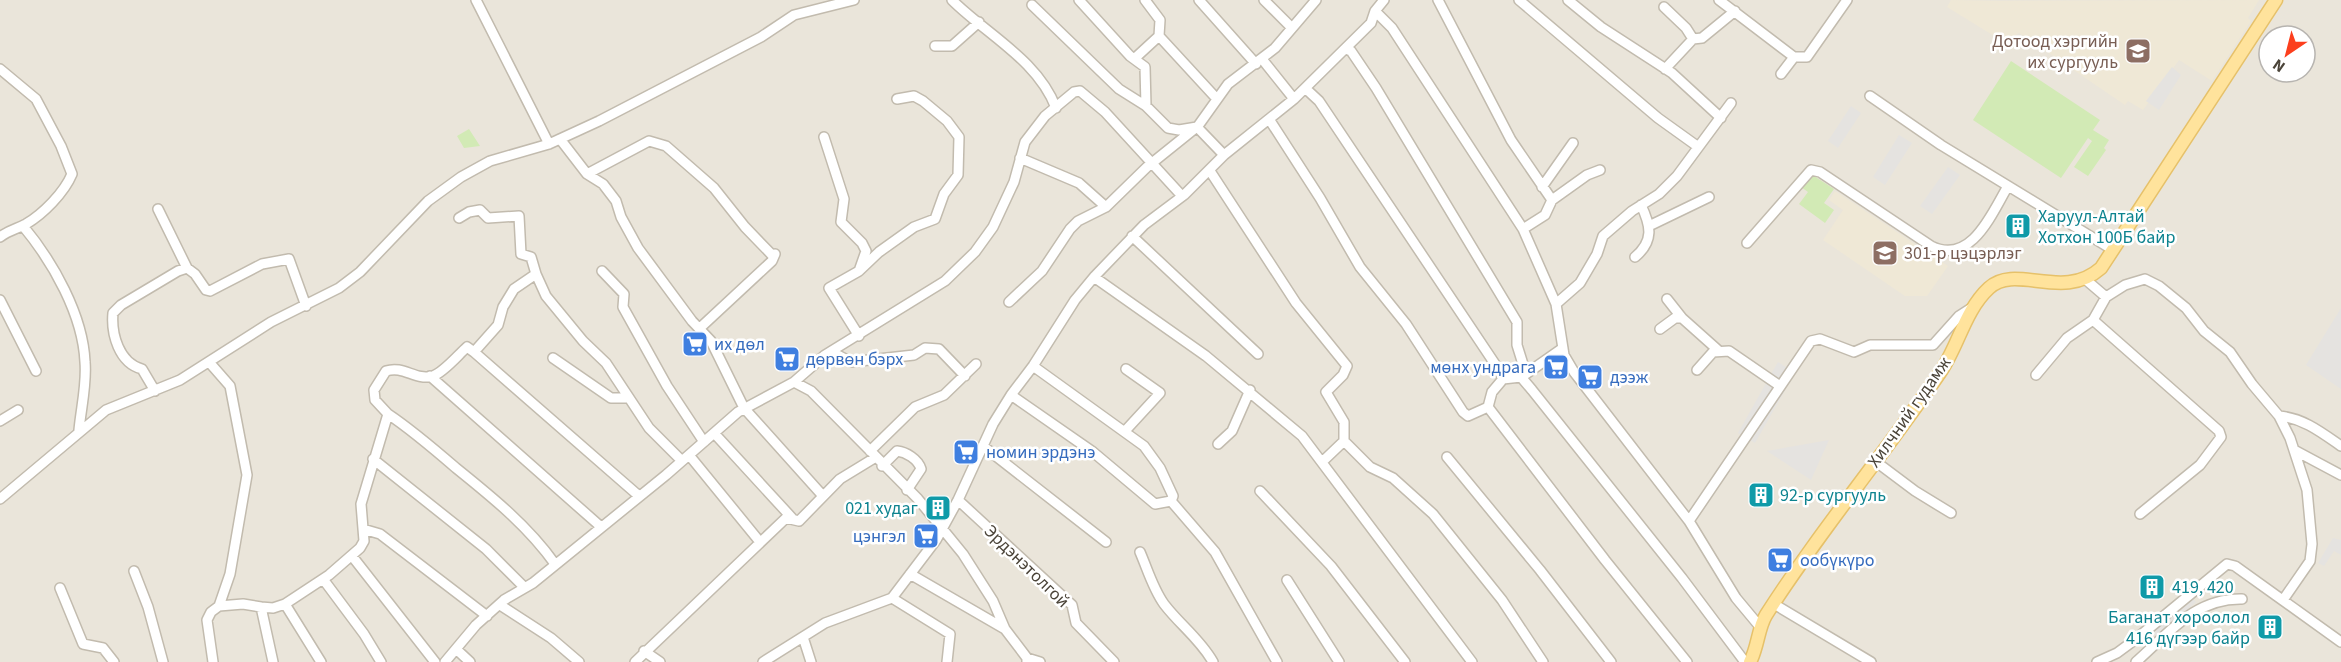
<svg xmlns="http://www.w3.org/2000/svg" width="2341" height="662" viewBox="0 0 2341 662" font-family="'Source Sans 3',sans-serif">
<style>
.residential{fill:#eae5da;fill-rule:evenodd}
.education{fill:#efe8d6}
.green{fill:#d2eab5}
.parking{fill:#e5e3e0}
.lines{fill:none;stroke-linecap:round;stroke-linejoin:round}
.minor-casing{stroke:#c2bbae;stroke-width:12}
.major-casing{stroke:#e6c16a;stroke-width:15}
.minor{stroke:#fff;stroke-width:9}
.major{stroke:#ffe39c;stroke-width:12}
.labels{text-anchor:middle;stroke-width:5;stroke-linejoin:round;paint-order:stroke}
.education-label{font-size:18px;fill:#785e54;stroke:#fff;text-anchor:end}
.culture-label{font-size:18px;fill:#0d838f;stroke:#fff;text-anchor:start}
.shop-label{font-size:18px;fill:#366cbe;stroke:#fff;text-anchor:start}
.street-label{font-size:18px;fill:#4b4439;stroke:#fff}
</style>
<rect width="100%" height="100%" fill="#f6f3ec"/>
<path class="residential" d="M 0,0 L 2341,0 L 2341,662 L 0,662 ZM 2269,36 L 2305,36 L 2305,72 L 2269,72 Z"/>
<path class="education" d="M 1951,0 L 1999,1 L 2259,0 L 2248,18 L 2251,21 L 2212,81 L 2179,60 L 2143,110 L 2128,101 L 2125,105 L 2019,33 L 2004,42 L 1947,7 Z
M 1835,191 L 1948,266 L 1927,296 L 1905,296 L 1823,240 L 1843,210 L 1829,200 Z"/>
<path class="green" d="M 2011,61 L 2100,120 L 2093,130 L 2109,140 L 2104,148 L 2106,150 L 2088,176 L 2074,167 L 2092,141 L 2088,138 L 2061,178 L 1973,120 Z
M 469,129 L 480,146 L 464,148 L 457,136 Z
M 1814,176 L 1834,189 L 1824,203 L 1834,210 L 1825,223 L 1799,204 L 1808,192 L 1801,187 L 1809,177 Z"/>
<path class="parking" d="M 2172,67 L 2181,75 L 2159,110 L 2146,101 Z
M 1851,106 L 1861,113 L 1838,148 L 1828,141 Z
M 1899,135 L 1912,143 L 1885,185 L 1873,177 Z
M 1948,167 L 1960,175 L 1932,214 L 1920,206 Z
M 2341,308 L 2341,389 L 2306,365 Z
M 1778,362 L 1795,373 L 1755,443 L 1738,433 Z
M 1829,440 L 1811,480 L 1767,451 Z
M 2333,538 L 2341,540 L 2341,555 L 2334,551 L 2324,566 L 2318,563 Z
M 2193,599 L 2196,602 L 2155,638 L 2154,631 Z"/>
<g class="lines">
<g class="minor-casing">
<path id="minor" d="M 476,0 L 549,144
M 952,0 C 986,34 1038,60 1056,108
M 1079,0 L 1130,56 L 1145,67 L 1146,106
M 1145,0 L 1160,20 L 1159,36 L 1217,99
M 1199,0 L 1256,64
M 1264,0 L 1291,27
M 1438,0 L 1511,140 L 1552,200 L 1545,215 L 1523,229
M 1519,0 L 1658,118 L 1697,146
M 1568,0 L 1601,27 L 1672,73 L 1721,118
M 1719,0 L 1794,57 L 1781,74
M 1032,5 L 1119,89 L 1146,106 L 1168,128 L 1179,130 L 1197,127 L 1224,155
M 1664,7 L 1686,28 L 1693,39
M 1375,11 L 1392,28 L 1523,229 L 1556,304 L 1564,355 L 1574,372 L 1689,521 L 1736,598 L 1761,628
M 935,46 L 952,46 L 979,22
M 1346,49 L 1351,51 L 1376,88 L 1517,322 L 1517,345 L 1526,374
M 1794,57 L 1807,57 L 1847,0
M 1134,59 L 1159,36
M 1262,59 L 1294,99
M 0,69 L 36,99 L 61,146 L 72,174 C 64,193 43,214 26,224 C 17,229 9,230 0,237
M 1665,69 L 1693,39 L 1702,38 L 1735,11
M 1305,88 L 1319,101 L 1499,370 L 1503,379 L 1492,392 L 1488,407 L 1605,560 L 1687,662
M 1870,96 L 1941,145 L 2113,250
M 1269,119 L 1320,198 L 1360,267 L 1406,324 L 1463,412 L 1468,416 L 1488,407
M 824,137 L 844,199 L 841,222 L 862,243 L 866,251 L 859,271 L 829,288 L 859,336
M 560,139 L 587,174 L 603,184 L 616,201 L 621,217 L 638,248 L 692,321 L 711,341 L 744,408 L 823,496
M 1020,158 L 1079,183 L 1106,207
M 1210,171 L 1296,303 L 1347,366 L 1343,375 L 1326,392 L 1344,422 L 1344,441 L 1370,467 L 1393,478 L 1433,514 L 1502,600 L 1543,662
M 587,174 L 649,141 L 666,146 L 714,188 L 745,227 L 773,256
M 1542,187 L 1573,143
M 1552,200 L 1587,175 L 1600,170
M 158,209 L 187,268
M 459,218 L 469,212 L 480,210 L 488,218 L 519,216 L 521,254 L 531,257 L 536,274
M 1651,225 L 1709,197
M 23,226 C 53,262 83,315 85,362 C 87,384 81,408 79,430
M 1132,236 L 1258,354
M 1747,243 L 1811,170 L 1820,172 L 1931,246 C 1971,266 1992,213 2008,186
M 1635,257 C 1654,241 1651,226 1641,205
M 602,271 L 624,294 L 623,307 L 667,386 L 704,442
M 859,271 L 879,252 L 914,227 L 935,219 L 944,194 L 958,175 L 959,137 L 947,121 L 923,101 L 914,96 L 897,99
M 1094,277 L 1206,356 L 1302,436 L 1472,662
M 2085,279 L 2106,297 L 2125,285 L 2145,279 L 2159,286 L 2186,308 L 2204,331 L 2230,352 L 2252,384 L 2279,416 L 2290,438 L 2307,490 L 2312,544 L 2310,561 L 2283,600
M 1667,299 L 1682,318
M 0,300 L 36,371
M 1009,302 L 1042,271 L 1070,229 L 1078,221 L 1106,207 L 1147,167 L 1198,126 L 1228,84 L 1275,48 L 1316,0
M 1556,304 L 1580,283 L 1597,254 L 1603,236 L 1632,211 L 1659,194 L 1677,176 L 1731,103
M 2093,320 L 2219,431 L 2221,437 L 2200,465 L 2140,514
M 701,327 L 772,261 L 775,254
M 1660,329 L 1675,318 L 1682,318 L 1719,351
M 474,352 L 639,496
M 832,352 L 851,362 L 914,355 L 925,348 L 939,349 L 965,376
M 553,358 L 611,398 L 629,398
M 209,362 L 230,386 L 247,475 L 230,574 L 219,606 L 211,612 L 207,620 L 213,662
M 1033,366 L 1144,446 L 1160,468 L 1173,496 L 1171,501 L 1215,552 L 1277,662
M 1697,370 L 1713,352 L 1729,351 L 1780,386
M 2036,375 L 2067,338 L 2093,320 L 2106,297
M 430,376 L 600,526
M 1523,376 L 1563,348
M 1503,379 L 1521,377 L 1532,390 L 1682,578 L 1745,662
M 794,382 L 811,391 L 918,499 L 963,554 L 993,601 L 1005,629 L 1027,658 L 1027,662
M 155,391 L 142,369 C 119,363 111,334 113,313 L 121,305 L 178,271 L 187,268 L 195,274 L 206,290 L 210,291 L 262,264 L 289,259 L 306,306
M 1011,395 L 1093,452 L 1155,504 L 1171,501
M 388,414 C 412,430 434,449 456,468 C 492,497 528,526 555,564
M 2279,416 C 2303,418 2321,432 2341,446
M 0,421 L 18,410
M 1125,431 L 1160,393 L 1126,369
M 714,433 L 792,518
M 1218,444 L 1232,431 L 1250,390
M 983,446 L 1106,542
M 870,451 L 915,407 L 944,395 L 976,364
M 2296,451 L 2341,475
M 689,455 L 760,542
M 1447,457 L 1540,570 L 1611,662
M 373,459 L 486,549 L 524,587
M 1875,461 L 1915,491 L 1951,513
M 1322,462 L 1344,441
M 882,466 L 897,451 C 906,452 918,459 921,469 L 907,490
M 1260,491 L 1331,566 L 1405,662
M 0,499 L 106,410 L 180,380 L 271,322 L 339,288 L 360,272 L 428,201 L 461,177 L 490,161 L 549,144 L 599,121 L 761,37 L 794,15 L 854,0
M 958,500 L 1072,605 L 1076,623 L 1114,662
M 1689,521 L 1811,341 L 1820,339 L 1854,352 L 1870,345 L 1933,345 L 1959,316 L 1973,307
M 363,529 L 380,534 L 487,616
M 1140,552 C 1147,568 1153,589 1164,604 C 1180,625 1200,639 1213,662
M 352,556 L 435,662
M 134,571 L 148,607 L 163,662
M 910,574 L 1005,629
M 323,579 L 364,634 L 381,662
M 1287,580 L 1339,662
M 60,588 L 83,644 L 103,648 L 114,662
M 892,598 L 950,634 L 947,662
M 285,604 L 321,662
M 1774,604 L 1871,662
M 500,605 L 551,638 L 579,662
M 219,606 L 243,604 L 261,607 L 273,662
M 261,607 L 273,608 L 285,604 L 329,575 L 360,548 L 364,541 L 361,504 L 388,414 L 375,400 L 374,390 L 386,371 C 404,365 415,381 433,376 C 444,372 458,355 467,347 L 474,352 L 498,325 L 503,307 L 514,289 L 536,274 L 546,296 L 583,341 L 606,363 L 649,428 L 682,461
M 803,637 L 811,662
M 456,649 L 470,662
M 644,651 L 660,662
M 1027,658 L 1040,662
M 445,662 L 476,625 L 504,600 L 533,583 L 666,475 L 738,412 L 794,382 L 825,355 L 945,281 L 975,252 L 993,227 L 1014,182 L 1025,142 L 1045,116 L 1074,92 L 1080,91 L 1105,112 L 1182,196
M 635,662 L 786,518 L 799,521 L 840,479 L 876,457
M 763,662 L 825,623 L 892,598 L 936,540 L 958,500 L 993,424 L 1011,395 L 1033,366 L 1075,300 L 1094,277 L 1144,225 L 1184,195 L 1224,155 L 1294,99 L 1371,23 L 1375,11 L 1384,0
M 2097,662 L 2117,653 L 2136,639 L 2227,564 L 2235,566 L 2341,642
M 2136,662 C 2169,633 2195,598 2242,599"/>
</g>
<g class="major-casing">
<path id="major" d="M 1750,662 C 1758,647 1758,628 1766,615 C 1819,532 1883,456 1939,374 C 1958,348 1964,311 1989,288 C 2016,263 2063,302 2101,268 L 2276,0"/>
</g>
<use href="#minor" class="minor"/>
<use href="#major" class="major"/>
</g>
<defs>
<g id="university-square" transform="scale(1.35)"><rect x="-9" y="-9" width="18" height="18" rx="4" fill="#8d6e63" stroke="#fff"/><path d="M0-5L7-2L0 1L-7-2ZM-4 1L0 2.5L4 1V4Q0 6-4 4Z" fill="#fff"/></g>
<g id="building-square" transform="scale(1.35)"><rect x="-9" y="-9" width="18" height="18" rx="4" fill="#0f9aa8" stroke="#fff"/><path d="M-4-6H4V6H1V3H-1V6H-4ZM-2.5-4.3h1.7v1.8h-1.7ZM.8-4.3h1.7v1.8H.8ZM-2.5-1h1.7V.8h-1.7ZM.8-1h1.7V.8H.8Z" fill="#fff"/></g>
<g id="school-square" transform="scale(1.35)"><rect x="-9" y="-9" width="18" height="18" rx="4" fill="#8d6e63" stroke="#fff"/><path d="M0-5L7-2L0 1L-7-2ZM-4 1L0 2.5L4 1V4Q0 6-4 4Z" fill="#fff"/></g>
<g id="supermarket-square" transform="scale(1.35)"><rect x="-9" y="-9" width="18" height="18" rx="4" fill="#3f7fe0" stroke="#fff"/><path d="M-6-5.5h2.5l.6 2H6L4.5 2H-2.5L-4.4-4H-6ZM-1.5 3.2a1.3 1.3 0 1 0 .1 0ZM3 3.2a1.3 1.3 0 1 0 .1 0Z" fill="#fff"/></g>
</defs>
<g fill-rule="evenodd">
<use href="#university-square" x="2138" y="51"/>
<use href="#building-square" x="2018" y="226"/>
<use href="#school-square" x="1885" y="253"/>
<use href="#supermarket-square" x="695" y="344"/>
<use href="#supermarket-square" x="787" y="359"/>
<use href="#supermarket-square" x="1556" y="367"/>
<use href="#supermarket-square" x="1590" y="377"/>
<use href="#supermarket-square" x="966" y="452"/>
<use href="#building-square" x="1761" y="495"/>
<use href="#building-square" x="938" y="508"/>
<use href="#supermarket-square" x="926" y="536"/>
<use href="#supermarket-square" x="1780" y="560"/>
<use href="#building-square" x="2152" y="587"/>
<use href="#building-square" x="2270" y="627"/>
</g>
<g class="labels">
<g class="education-label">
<text x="2118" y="47">Дотоод хэргийн<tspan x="2118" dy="21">их сургууль</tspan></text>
<text x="1904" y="259" text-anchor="start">301-р цэцэрлэг</text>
</g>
<g class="culture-label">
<text x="2038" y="222">Харуул-Алтай<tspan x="2038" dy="21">Хотхон 100Б байр</tspan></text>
<text x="1780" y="501">92-р сургууль</text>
<text x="918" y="514" text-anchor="end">021 худаг</text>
<text x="2172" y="593">419, 420</text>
<text x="2250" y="623" text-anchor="end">Баганат хороолол<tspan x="2250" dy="21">416 дүгээр байр</tspan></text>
</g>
<g class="shop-label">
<text x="714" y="350">их дөл</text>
<text x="806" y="365">дөрвөн бэрх</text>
<text x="1536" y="373" text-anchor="end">мөнх ундрага</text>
<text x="1610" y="383">дээж</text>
<text x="986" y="458">номин эрдэнэ</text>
<text x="906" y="542" text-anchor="end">цэнгэл</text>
<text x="1800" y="566">ообүкүро</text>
</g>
<g class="street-label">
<text transform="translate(1909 412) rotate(-55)" y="6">Хилчний гудамж</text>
<text transform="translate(1027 566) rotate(44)" y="6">Эрдэнэтолгой</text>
</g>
</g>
<g transform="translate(2287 54) rotate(215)"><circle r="28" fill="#ffffff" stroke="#b7b4b0" stroke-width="1.5"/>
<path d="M0-4.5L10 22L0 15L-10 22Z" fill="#fc3f1d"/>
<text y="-9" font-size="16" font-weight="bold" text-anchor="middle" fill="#4b4439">N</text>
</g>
</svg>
